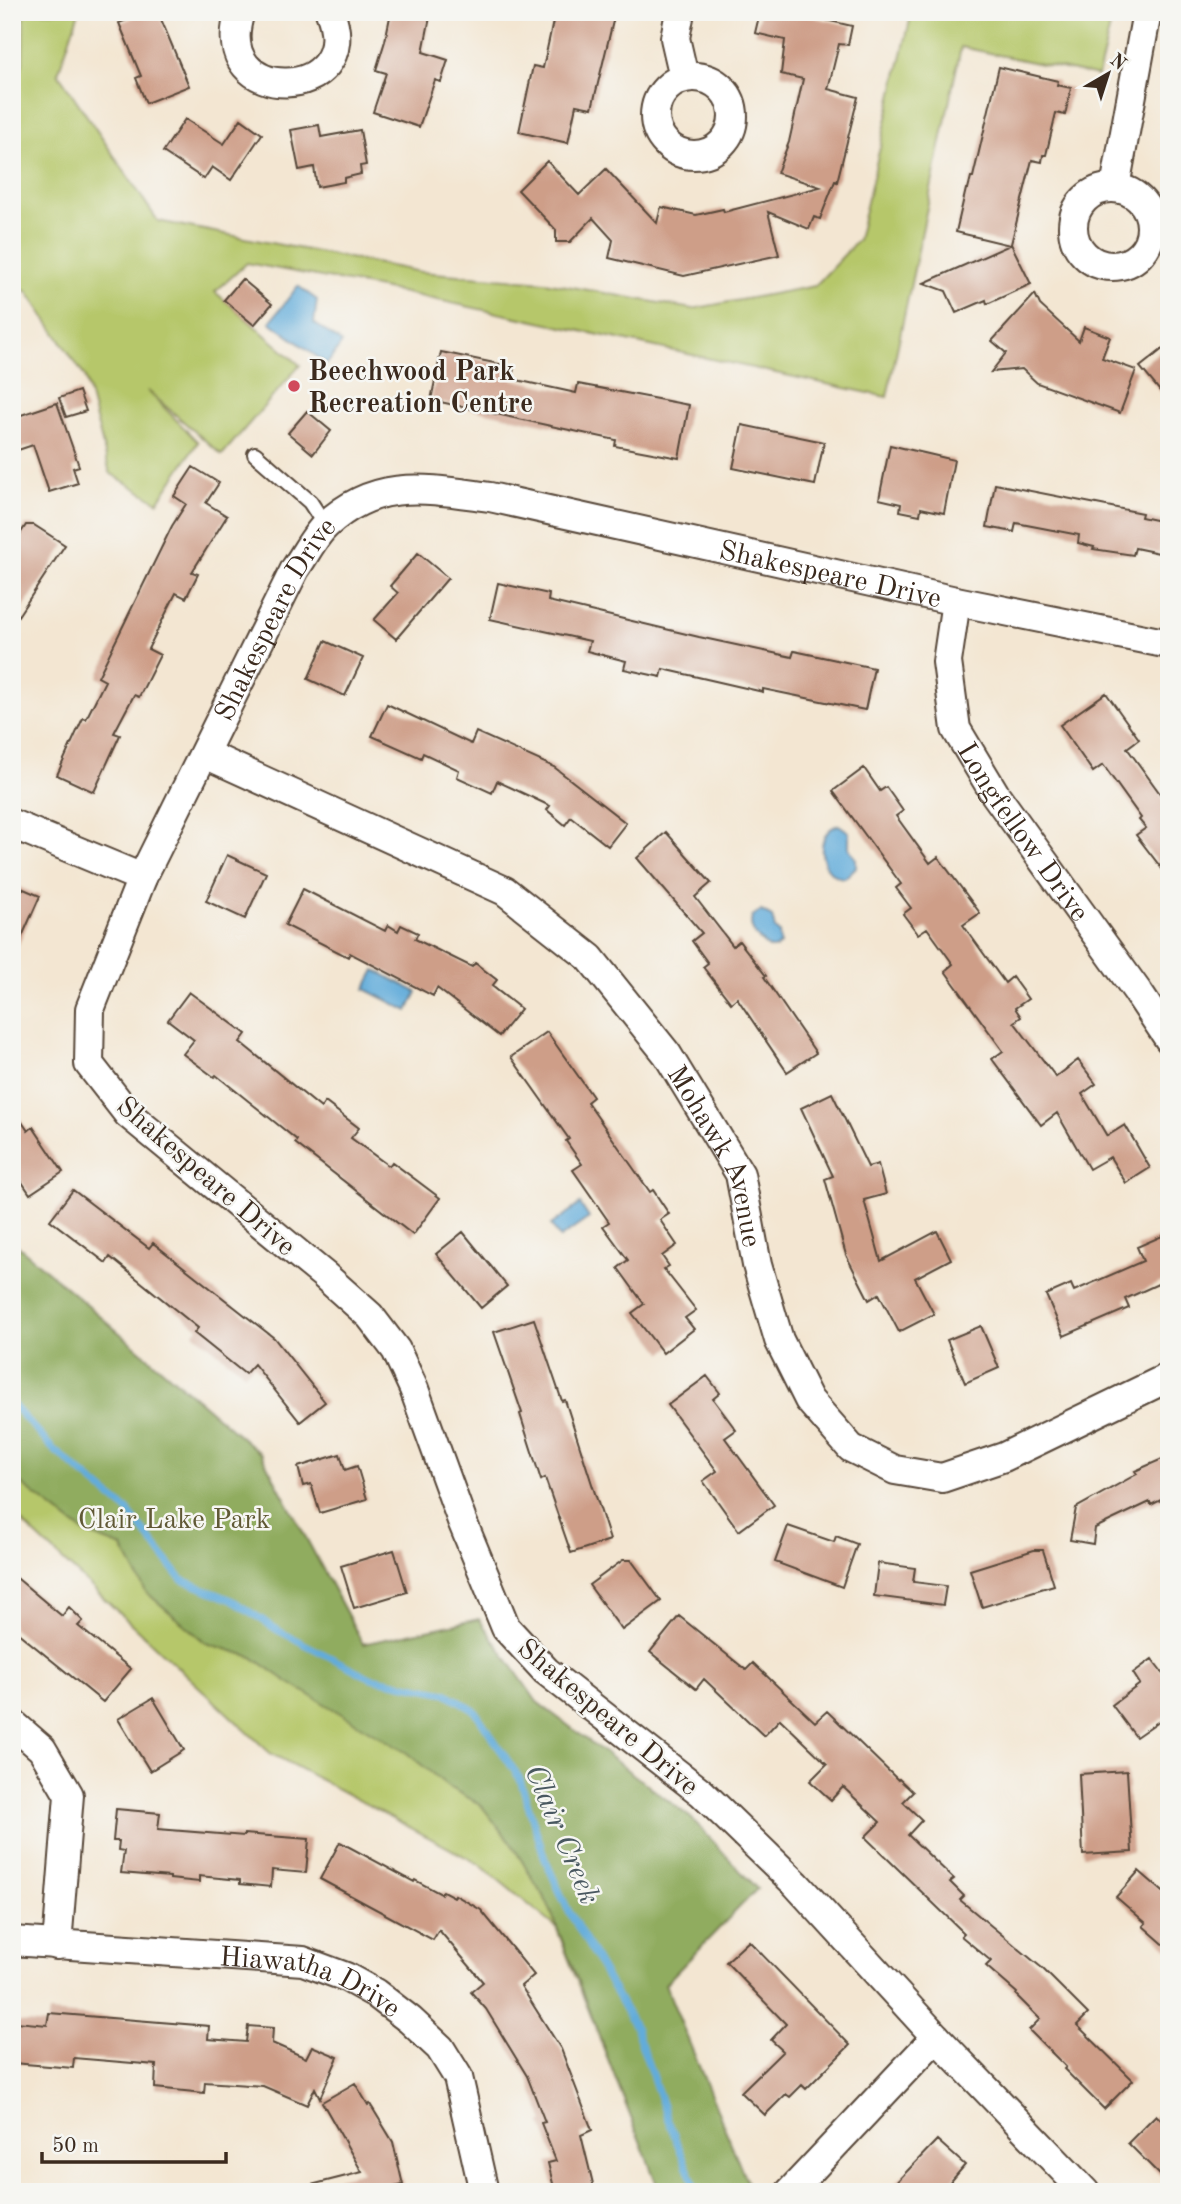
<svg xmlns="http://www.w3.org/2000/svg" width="1181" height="2204" viewBox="0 0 1181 2204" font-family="'Old Standard TT',serif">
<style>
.green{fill:#b6c76a;stroke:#787844;stroke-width:2}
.forest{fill:#90ac5e;stroke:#666b3e;stroke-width:2}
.water{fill:#62acda;stroke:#4e6b7c;stroke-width:2}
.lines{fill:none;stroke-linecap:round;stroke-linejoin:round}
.stream{stroke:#62acda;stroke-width:7}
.building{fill:#ce9e88}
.lane-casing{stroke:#574639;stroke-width:18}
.street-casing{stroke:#574639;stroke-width:32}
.lane{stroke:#fff;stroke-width:14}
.street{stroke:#fff;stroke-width:28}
.poi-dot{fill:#d1495b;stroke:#f6f6f2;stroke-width:2.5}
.labels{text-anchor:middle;stroke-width:5;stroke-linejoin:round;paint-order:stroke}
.poi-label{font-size:28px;font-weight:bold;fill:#3b2a1e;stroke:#f6f6f2;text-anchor:start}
.street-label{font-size:28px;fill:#3b2a1e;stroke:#f6f6f2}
.park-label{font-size:28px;fill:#605935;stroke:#f6f6f2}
.water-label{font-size:30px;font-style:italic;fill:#495860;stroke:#f6f6f2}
</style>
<rect width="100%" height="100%" fill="#f6f6f2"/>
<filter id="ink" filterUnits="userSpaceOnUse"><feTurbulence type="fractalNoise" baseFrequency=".0143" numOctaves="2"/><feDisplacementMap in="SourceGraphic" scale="14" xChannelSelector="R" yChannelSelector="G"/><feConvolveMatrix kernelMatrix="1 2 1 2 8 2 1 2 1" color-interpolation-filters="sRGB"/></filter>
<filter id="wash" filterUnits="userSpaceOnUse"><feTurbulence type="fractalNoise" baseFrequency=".00686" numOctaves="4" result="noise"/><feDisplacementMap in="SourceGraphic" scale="28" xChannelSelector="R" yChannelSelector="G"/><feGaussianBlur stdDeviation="1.57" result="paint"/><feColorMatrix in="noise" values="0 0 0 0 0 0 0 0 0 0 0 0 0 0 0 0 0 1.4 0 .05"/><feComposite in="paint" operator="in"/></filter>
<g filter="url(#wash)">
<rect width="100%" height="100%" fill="#f3e6d2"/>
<path class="green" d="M 24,12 L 79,12 L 58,73 L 158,221 L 421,272 L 545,282 L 692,309 L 815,286 L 858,240 L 912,12 L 1089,12 L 1112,18 L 1098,76 L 961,47 L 887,397 L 391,290 L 247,263 L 215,292 L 300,365 L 222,455 L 147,390 L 198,442 L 158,502 L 110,473 L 85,377 L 27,291 L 12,287 L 12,94 L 23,63 Z
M 12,1241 L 261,1454 L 363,1644 L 479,1619 L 537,1702 L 691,1818 L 757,1889 L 665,1984 L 751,2192 L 660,2192 L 556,1927 L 479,1864 L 270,1753 L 12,1513 Z"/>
<path class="forest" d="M 12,1241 L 261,1454 L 363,1644 L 479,1619 L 537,1702 L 691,1818 L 757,1889 L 665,1984 L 751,2192 L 660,2192 L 548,1904 L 511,1843 L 480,1804 L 450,1788 L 407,1753 L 288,1682 L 252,1657 L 206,1643 L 146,1592 L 122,1547 L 85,1533 L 12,1477 Z"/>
<path class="water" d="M 298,286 L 317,300 L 314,323 L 342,343 L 327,364 L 270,322 Z
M 839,825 L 849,832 L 849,848 L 856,859 L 856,867 L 845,878 C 818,877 813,831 839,825 Z
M 761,911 L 772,917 L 775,929 L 779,933 L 780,944 L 776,948 L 769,948 C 759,940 748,931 752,917 Z
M 375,970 L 417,992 L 408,1011 L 365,989 Z
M 580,1204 L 589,1218 L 560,1238 L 551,1225 Z"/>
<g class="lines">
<path class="stream" d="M 12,1404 L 53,1449 L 128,1511 L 182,1580 L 232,1600 L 279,1631 L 371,1678 L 446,1693 L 475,1711 L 520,1779 L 545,1859 L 567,1908 L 636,2029 L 666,2115 L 697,2192"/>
</g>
<g id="blocks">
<path class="building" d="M 147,12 L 158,12 L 189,86 L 146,103 L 136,78 L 141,76 L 119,23 Z
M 391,12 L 431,12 L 423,52 L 448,60 L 441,82 L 435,80 L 419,127 L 373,112 L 386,73 L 376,70 L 385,41 Z
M 555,12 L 590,12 L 614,17 L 592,108 L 576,105 L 568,143 L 519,132 L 533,66 L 543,68 Z
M 760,12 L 791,12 L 852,26 L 848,45 L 839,44 L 828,89 L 858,97 L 837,182 L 835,181 L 820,219 L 814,217 L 809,229 L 768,212 L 779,255 L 684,276 L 609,258 L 613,240 L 593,218 L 570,242 L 556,242 L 556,230 L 518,190 L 547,161 L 579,195 L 606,169 L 657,223 L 661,207 L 696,215 L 723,209 L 724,212 L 820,187 L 777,173 L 789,142 L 803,79 L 781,74 L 785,40 L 755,33 Z
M 999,67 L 1058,81 L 1057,85 L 1071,88 L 1065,115 L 1056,113 L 1046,155 L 1043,155 L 1042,162 L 1032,160 L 1011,244 L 1031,284 L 987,304 L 986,300 L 956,313 L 946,291 L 924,283 L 1010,245 L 956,232 L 966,189 L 968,189 L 971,177 L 973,177 Z
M 185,119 L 224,144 L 241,119 L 262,134 L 231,180 L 212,167 L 204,179 L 163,152 Z
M 319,125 L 321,137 L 360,130 L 366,165 L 360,166 L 361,174 L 344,178 L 344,182 L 317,187 L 314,167 L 299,170 L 291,130 Z
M 242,279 L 272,304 L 254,325 L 224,300 Z
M 1035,294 L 1040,305 L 1079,341 L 1084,327 L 1110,337 L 1102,358 L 1136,370 L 1120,413 L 1037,383 L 1022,369 L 991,372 L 1006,353 L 992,341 Z
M 1169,344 L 1169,402 L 1140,367 Z
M 441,352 L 514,367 L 512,379 L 576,393 L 578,384 L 689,405 L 679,458 L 615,446 L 616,440 L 431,400 Z
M 79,391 L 86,411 L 66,417 L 59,398 Z
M 57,403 L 79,466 L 73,468 L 78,483 L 49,492 L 33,445 L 12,452 L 12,418 Z
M 307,411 L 331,431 L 313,454 L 288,433 Z
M 742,425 L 824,442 L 815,485 L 733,468 Z
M 890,445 L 954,460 L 944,513 L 921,508 L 920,515 L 900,511 L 901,504 L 879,499 Z
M 193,467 L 219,483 L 206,503 L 227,516 L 192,572 L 198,574 L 186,598 L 176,593 L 148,649 L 160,655 L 139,697 L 134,695 L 114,733 L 120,735 L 94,792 L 57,775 L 83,718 L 86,719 L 105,681 L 98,677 L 172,526 L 186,504 L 174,496 Z
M 995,484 L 1142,513 L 1141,517 L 1165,522 L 1159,553 L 1135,548 L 1133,555 L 1093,549 L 1094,547 L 1078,543 L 1079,535 L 1016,523 L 1014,532 L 987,527 Z
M 26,525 L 34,525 L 65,545 L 12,625 L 12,546 Z
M 418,553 L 448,578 L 396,639 L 374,620 L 398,593 L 390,586 Z
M 498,583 L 549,594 L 548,601 L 699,637 L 792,657 L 794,651 L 874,668 L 865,710 L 763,689 L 763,692 L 663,669 L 661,677 L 624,669 L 626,661 L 587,651 L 590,641 L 490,619 Z
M 325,641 L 363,658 L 345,696 L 308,679 Z
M 1106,693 L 1139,739 L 1127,748 L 1169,806 L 1169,878 L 1136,835 L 1146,828 L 1139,820 L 1141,818 L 1103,765 L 1093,772 L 1060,725 Z
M 387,704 L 471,744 L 476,732 L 554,767 L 626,823 L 608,846 L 571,817 L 565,825 L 547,810 L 550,806 L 497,781 L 492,793 L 457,777 L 459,770 L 423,753 L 421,758 L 372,736 Z
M 864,768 L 880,791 L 886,787 L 903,811 L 896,816 L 930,863 L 938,857 L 980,913 L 963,925 L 1005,983 L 1012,977 L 1028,999 L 1015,1008 L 1021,1017 L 1014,1022 L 1056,1077 L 1078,1060 L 1096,1084 L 1082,1094 L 1107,1136 L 1125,1125 L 1150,1168 L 1126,1183 L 1110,1157 L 1089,1169 L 1057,1113 L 1041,1125 L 992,1059 L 1003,1051 L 945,971 L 953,964 L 927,928 L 918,934 L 903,914 L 911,908 L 896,888 L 901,884 L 833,791 Z
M 666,832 L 711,883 L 695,897 L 733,946 L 739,941 L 766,976 L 764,977 L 816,1053 L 787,1072 L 737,998 L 731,1003 L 703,967 L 708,963 L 692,941 L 702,933 L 637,858 Z
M 227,855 L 266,873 L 245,919 L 206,901 Z
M 12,884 L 40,896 L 12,959 Z
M 303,889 L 385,931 L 388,925 L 398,931 L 401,925 L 418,933 L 415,939 L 472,967 L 475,963 L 497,980 L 492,986 L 521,1009 L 499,1036 L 437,988 L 433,996 L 350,953 L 348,957 L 285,925 Z
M 189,992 L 246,1034 L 240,1042 L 321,1108 L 325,1102 L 359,1128 L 351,1138 L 389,1166 L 392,1162 L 440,1198 L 413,1235 L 295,1143 L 297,1140 L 216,1075 L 214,1077 L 183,1054 L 194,1040 L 168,1020 Z
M 547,1032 L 593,1097 L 587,1102 L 650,1192 L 653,1190 L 669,1214 L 660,1220 L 677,1245 L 662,1256 L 669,1266 L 664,1269 L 696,1310 L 685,1318 L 694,1329 L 663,1353 L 632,1313 L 644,1304 L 618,1268 L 628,1260 L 603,1226 L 609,1222 L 573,1170 L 582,1164 L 566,1141 L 569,1139 L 511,1057 Z
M 832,1093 L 868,1167 L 878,1164 L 886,1194 L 864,1200 L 881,1261 L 937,1231 L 951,1259 L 915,1278 L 934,1314 L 899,1332 L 879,1294 L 869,1300 L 846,1255 L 825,1179 L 833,1176 L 801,1108 Z
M 12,1107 L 28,1131 L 33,1127 L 63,1172 L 30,1194 L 12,1167 Z
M 73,1190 L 149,1248 L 153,1243 L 274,1338 L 325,1402 L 300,1422 L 254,1364 L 245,1374 L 194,1333 L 198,1328 L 110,1257 L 106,1263 L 50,1220 Z
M 463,1232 L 507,1286 L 481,1308 L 436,1254 Z
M 1169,1233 L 1169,1279 L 1125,1299 L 1129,1308 L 1064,1336 L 1046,1295 L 1071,1284 L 1074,1291 L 1143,1261 L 1137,1247 Z
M 534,1319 L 562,1401 L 565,1400 L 610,1540 L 571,1553 L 545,1478 L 541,1480 L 520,1414 L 522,1413 L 494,1332 Z
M 981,1326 L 999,1368 L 965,1383 L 947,1340 Z
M 707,1376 L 720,1393 L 713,1399 L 736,1430 L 725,1438 L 774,1505 L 739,1531 L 703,1481 L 717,1471 L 668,1405 Z
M 340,1454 L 345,1470 L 357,1466 L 367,1499 L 320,1513 L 311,1484 L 303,1486 L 298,1467 Z
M 1169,1456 L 1169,1496 L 1151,1505 L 1150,1502 L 1095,1528 L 1093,1544 L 1070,1540 L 1076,1508 L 1137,1474 L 1135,1471 Z
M 788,1526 L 834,1542 L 836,1536 L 857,1544 L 842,1587 L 775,1562 Z
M 394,1550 L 407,1592 L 354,1608 L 341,1566 Z
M 1034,1550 L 1043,1550 L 1054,1585 L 982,1607 L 970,1570 Z
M 623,1560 L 631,1560 L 661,1601 L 622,1630 L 589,1585 Z
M 878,1563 L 915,1568 L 913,1582 L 946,1586 L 943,1605 L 874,1596 Z
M 12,1574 L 62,1616 L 69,1607 L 83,1621 L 78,1626 L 131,1669 L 103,1702 L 12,1628 Z
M 679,1616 L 746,1670 L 753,1663 L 815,1722 L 827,1711 L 898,1780 L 899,1779 L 913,1792 L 903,1802 L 922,1820 L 908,1835 L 954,1879 L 950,1882 L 964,1896 L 960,1900 L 1042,1968 L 1088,2014 L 1077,2025 L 1133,2080 L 1104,2109 L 1064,2069 L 1066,2067 L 1029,2030 L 1040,2019 L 1016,1995 L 1017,1993 L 986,1966 L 991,1961 L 961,1936 L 964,1933 L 865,1837 L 880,1822 L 843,1787 L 831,1800 L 810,1781 L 827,1764 L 780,1719 L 764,1736 L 704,1679 L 696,1689 L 650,1652 Z
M 1152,1659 L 1169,1681 L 1169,1714 L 1136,1737 L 1112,1705 L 1140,1684 L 1133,1673 Z
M 153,1698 L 184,1750 L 150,1771 L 118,1719 Z
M 1127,1771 L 1132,1852 L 1083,1855 L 1079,1774 Z
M 116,1809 L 160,1813 L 158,1829 L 244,1836 L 244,1834 L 309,1839 L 306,1873 L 272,1870 L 271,1887 L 240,1884 L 240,1880 L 199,1876 L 199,1882 L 170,1879 L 170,1877 L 121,1873 L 124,1851 L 118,1850 L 119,1841 L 113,1841 Z
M 340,1842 L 414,1882 L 415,1880 L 441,1894 L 443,1891 L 454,1897 L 455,1895 L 481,1910 L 534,1975 L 521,1986 L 561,2049 L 592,2130 L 581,2135 L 595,2192 L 555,2192 L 548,2163 L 556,2161 L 541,2123 L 545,2122 L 527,2076 L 486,2009 L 471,1992 L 483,1982 L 439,1930 L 433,1940 L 320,1879 Z
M 1139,1871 L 1169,1897 L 1169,1949 L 1143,1926 L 1146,1923 L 1116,1897 Z
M 749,1941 L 850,2045 L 806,2089 L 802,2085 L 790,2097 L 786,2094 L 765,2115 L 741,2092 L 783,2051 L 771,2040 L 786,2024 L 726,1962 Z
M 49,2013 L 209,2026 L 208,2039 L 246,2042 L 248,2026 L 273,2028 L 272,2043 L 306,2058 L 312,2046 L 338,2057 L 320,2098 L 315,2088 L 307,2105 L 263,2086 L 205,2082 L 204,2093 L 155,2088 L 156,2065 L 74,2058 L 73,2068 L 13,2063 L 17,2022 L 47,2025 Z
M 355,2083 L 368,2105 L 370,2104 L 393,2142 L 403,2185 L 394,2187 L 395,2192 L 312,2192 L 311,2185 L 362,2172 L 322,2102 Z
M 1156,2115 L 1169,2128 L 1169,2184 L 1128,2143 Z
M 937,2140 L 965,2165 L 942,2192 L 887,2192 Z"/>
</g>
</g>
<g filter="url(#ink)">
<use href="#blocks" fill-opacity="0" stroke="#574639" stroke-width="2"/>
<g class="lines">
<g class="lane-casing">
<path id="lane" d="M 255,454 L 310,502 L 325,525"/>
</g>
<g class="street-casing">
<g id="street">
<path d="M 240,12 C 208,109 366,103 330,12"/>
<path d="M 680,12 L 675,38 L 684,77"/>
<circle cx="694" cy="116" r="39"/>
<path d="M 1115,187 L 1147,12"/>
<circle cx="1112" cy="227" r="39"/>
<path id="s1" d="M 956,601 L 947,662 L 956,729 L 995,794 L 1137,991 L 1169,1039"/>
<path id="s2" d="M 205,754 L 505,891 L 590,958 L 667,1054 L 740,1174 L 757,1265 L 779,1340 L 809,1400 L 851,1448 L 895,1470 L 942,1478 L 1004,1457 L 1169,1377"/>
<path d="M 12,824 L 142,878"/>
<path d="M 12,1723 L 42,1749 L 69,1795 L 57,1945"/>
<path id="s3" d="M 12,1941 L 303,1961 L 346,1977 L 375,1993 L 410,2020 L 440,2048 L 458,2077 L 484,2192"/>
<path d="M 790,2192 L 936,2037"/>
<path id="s4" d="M 1085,2192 L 936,2037 L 796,1884 L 702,1793 L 546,1671 L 506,1628 L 462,1521 L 414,1389 L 396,1350 L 370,1316 L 324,1275 L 128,1114 L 89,1064 L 90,1009 L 142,878 L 295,569 C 305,555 314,536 326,525 C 377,477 428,489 490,497 L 956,601 L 1169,644"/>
</g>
</g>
<use href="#lane" class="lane"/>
<use href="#street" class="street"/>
</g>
</g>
<circle class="poi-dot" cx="294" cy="386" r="7"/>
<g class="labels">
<g class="poi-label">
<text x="308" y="380">Beechwood Park<tspan x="308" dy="32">Recreation Centre</tspan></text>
</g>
<g class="street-label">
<text dy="10" stroke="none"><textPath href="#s4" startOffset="2648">Shakespeare Drive</textPath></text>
<text dy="10" stroke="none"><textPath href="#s4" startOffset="2018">Shakespeare Drive</textPath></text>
<text dy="10" stroke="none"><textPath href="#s1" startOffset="252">Longfellow Drive</textPath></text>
<text dy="10" stroke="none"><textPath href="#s2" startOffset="676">Mohawk Avenue</textPath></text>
<text transform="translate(207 1175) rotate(41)" y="10">Shakespeare Drive</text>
<text transform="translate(609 1716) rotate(40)" y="10">Shakespeare Drive</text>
<text dy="10" stroke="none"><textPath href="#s3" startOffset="304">Hiawatha Drive</textPath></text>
</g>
<g class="park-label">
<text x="174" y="1528">Clair Lake Park</text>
</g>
<g class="water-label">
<text transform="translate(563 1834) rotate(67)" y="10">Clair Creek</text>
</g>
</g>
<rect width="1181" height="2204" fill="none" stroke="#f6f6f2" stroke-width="42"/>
<g transform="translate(1108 74) rotate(39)" stroke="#f6f6f2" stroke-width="5" paint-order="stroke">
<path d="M0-5L12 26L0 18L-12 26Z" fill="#3b2a1e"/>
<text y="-10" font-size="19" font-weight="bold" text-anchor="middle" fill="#3b2a1e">N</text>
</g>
<path d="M42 2152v10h184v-10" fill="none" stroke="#3b2a1e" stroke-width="3.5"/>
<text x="52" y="2152" font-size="21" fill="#3b2a1e" stroke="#f6f6f2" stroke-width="5" paint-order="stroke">50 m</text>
</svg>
